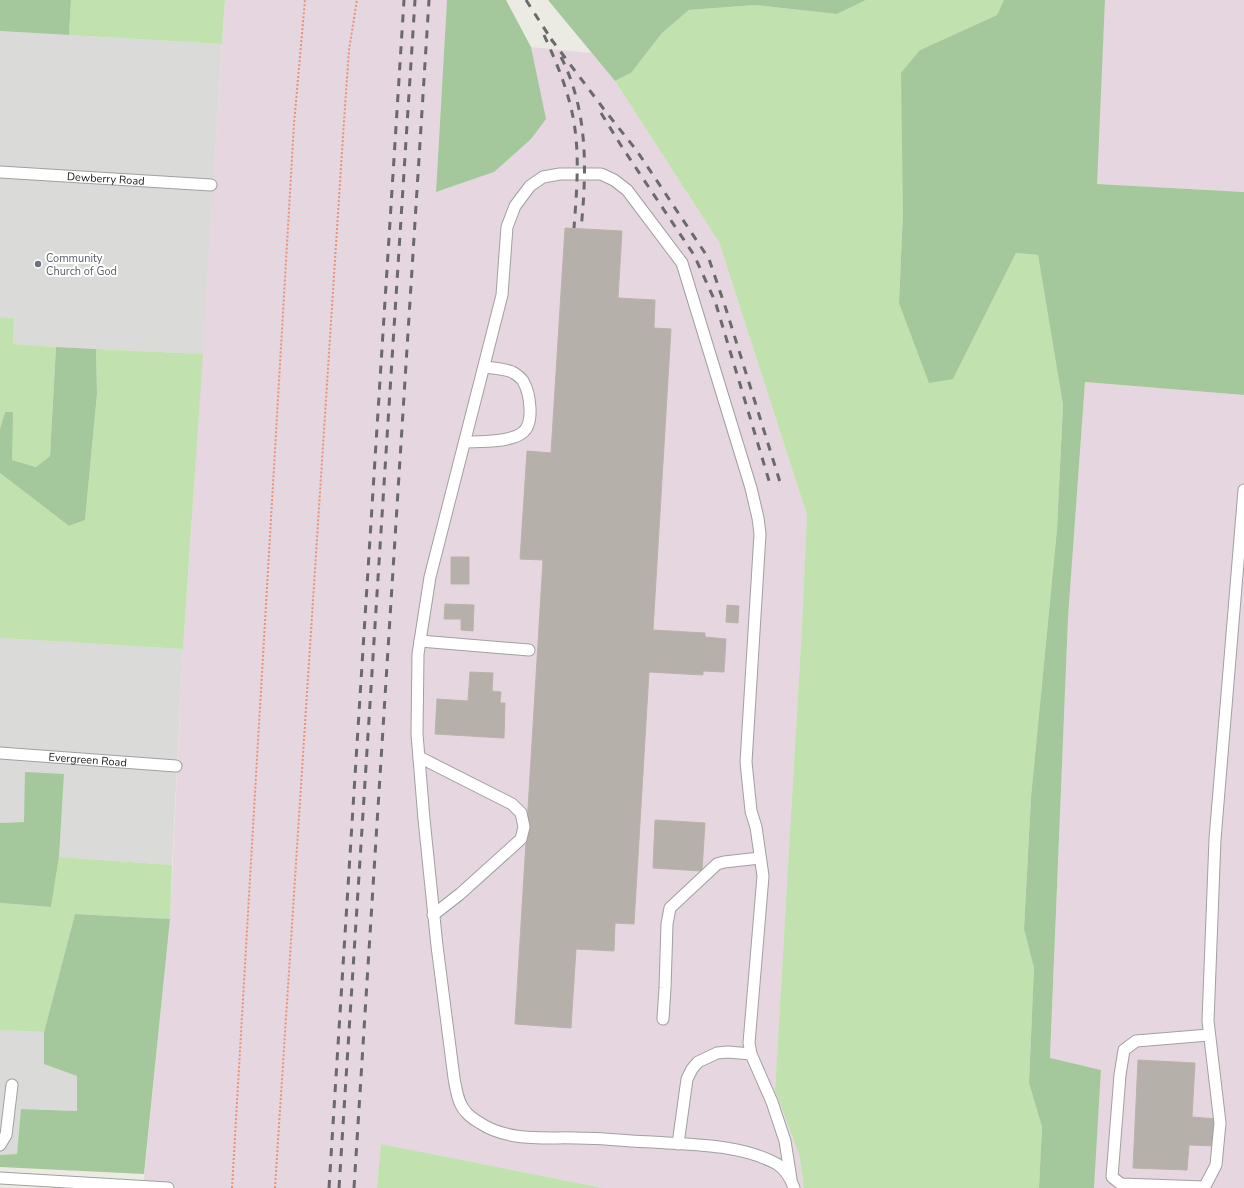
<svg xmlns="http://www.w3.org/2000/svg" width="1244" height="1188" viewBox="0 0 1244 1188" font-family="'Nunito Sans',sans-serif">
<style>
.residential{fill:#dadad9}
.industrial{fill:#e5d6e0}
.grass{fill:#c1e1ae}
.forest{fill:#a4c79c}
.building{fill:#b5b0a9;stroke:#bcb3a7}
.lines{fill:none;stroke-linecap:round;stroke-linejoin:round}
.minor-casing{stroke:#a0a0a0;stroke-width:13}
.path{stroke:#ea9277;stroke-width:2;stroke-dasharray:2 2;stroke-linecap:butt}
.minor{stroke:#fff;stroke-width:11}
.rail{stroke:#6a6a6a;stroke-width:3;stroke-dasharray:8 8;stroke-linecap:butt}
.worship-dot{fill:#6b7280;stroke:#fff;stroke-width:1.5}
.labels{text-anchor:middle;stroke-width:4;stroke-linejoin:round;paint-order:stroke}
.street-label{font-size:11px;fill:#1c1c1c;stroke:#fff}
.worship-label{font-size:11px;fill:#5b616d;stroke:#fff;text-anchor:start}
</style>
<rect width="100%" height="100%" fill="#ecebe3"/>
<path class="residential" d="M 0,31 L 222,44 L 203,354 L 56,347 L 13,344 L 14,318 L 0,317 Z
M 0,638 L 183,649 L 172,865 L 59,857 L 64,774 L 24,822 L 0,823 Z
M 0,1030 L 44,1032 L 44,1064 L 77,1076 L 77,1111 L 22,1109 L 17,1154 L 0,1155 Z"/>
<path class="industrial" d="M 225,0 L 447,0 L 436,192 L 494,172 L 545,120 L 531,47 L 592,53 L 615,81 L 719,242 L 807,515 L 802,626 L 775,1091 L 799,1154 L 804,1188 L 603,1188 L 381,1144 L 377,1188 L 143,1188 L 170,919 L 183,649 L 191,535 Z
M 1105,0 L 1244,0 L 1244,192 L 1096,184 Z
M 1085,382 L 1244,395 L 1244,1188 L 1094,1188 L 1101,1070 L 1050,1059 L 1068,618 Z"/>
<path class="grass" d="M 71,0 L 225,0 L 222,44 L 69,35 Z
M 866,0 L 1004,0 L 997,15 L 920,50 L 903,211 L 899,303 L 953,379 L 1016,253 L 1038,255 L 1063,405 L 1057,529 L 1031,797 L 1024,929 L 1034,968 L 1029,1083 L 1042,1127 L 1039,1188 L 804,1188 L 799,1154 L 775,1091 L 802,626 L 807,515 L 719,242 L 615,81 L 631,73 L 662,33 L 689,10 L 755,5 L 837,14 Z
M 0,317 L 14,318 L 13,344 L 56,347 L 50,456 L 36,467 L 12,460 L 5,412 L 0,429 Z
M 96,349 L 203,354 L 183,649 L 0,638 L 0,473 L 69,526 L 85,520 L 97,394 Z
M 59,857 L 172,865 L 170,919 L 75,914 L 44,1032 L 0,1030 L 0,903 L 51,907 Z
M 381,1144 L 603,1188 L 377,1188 Z"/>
<path class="forest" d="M 0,0 L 71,0 L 69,35 L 0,31 Z
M 447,0 L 506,0 L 531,47 L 546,119 L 531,139 L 494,172 L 436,192 Z
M 548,0 L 866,0 L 837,14 L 755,5 L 689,10 L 662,33 L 631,73 L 615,81 Z
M 1004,0 L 1105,0 L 1097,184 L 1244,192 L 1244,395 L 1085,382 L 1068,618 L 1050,1058 L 1101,1070 L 1094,1188 L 1039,1188 L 1042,1127 L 1029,1083 L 1034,968 L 1024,929 L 1031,797 L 1057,529 L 1063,405 L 1038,255 L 1016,253 L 953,379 L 929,383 L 899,303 L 903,211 L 901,73 L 920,50 L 997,15 Z
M 56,347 L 96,349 L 97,394 L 85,520 L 69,526 L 0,473 L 0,429 L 5,412 L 13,412 L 12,460 L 36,467 L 50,456 Z
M 25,772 L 64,774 L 59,857 L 51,907 L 0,903 L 0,823 L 24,822 Z
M 75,914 L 170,919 L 144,1174 L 0,1167 L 0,1155 L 17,1154 L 21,1109 L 77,1111 L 77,1076 L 44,1064 L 44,1032 Z"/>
<path class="building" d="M 565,228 L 622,231 L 618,298 L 655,300 L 654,328 L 671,329 L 653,630 L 705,633 L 705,637 L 726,639 L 724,672 L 703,671 L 703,675 L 649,672 L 634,924 L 615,923 L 614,951 L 576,949 L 571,1028 L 515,1024 L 543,560 L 520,559 L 527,451 L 551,453 Z
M 451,557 L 469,557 L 469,584 L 451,584 Z
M 445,604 L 474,605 L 473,631 L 461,630 L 461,619 L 444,619 Z
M 727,605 L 739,606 L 738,623 L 726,622 Z
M 470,672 L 493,673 L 492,691 L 501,692 L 500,703 L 505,703 L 504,738 L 435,734 L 437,699 L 468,701 Z
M 655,820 L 705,823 L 702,871 L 653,868 Z
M 1138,1060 L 1195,1063 L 1192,1117 L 1217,1119 L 1216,1146 L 1189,1145 L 1187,1170 L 1133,1168 Z"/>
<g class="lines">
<g class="minor-casing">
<g id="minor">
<path id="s1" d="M 0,172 L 211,185"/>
<path d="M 465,442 C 480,442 510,442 522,433 C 535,424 530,393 523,381 C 521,378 517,375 514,373 C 508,369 492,368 484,367"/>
<path d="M 420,641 L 529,650"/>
<path id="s2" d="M 0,753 L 176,766"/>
<path d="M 419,757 L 512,804 L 521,813 L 524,827 L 521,839 L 460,894 L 433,915"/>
<path d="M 663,1019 L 665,988 L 667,924 L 670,908 L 717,864 L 724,862 L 760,858"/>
<path d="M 678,1144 L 687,1079 L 692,1069 L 698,1062 L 717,1053 L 728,1052 L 751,1054"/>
<path d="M 0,1145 L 6,1135 L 12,1085"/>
<path d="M 0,1178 L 168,1188"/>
<path d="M 791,1179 L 785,1141 L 772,1102 L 751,1054 L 749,1043 L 763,876 L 756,827 L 751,811 L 746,762 L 760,534 L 758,518 L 751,488 L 682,263 L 627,190 L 614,180 L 601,174 L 560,174 L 543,177 L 530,186 L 515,206 L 507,227 L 502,295 L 430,577 L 418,654 L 417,734 L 424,819 L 437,946 L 454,1078 C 456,1089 458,1104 466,1112 C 469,1116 475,1120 480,1123 C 509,1142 544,1137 577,1138 C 602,1138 627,1141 652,1142 C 693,1145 740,1144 777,1164 C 785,1169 791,1179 794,1188"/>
<path d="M 1204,1187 L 1121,1184 L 1112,1177 L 1120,1075 L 1124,1050 L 1136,1041 L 1209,1035"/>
<path d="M 1204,1188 L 1216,1165 L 1220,1123 L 1208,1021 L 1215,839 L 1244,490"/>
</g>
</g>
<path class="path" d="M 232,1188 L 294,124 L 305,0
M 275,1188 L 344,121 L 349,50 L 357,0"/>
<use href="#minor" class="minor"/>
<path class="rail" d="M 526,0 L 553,42
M 544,35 C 554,57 564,80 570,104 C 581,145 577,187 574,228
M 551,39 L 603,108 L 637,151 L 709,259 L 726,309 L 780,482
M 561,57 C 588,110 587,170 581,229
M 601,113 L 622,147 L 694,255 L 715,301 L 770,484
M 329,1188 L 404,0
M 339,1188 L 415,0
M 354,1188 L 429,0"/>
</g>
<circle class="worship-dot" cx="38" cy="264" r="4"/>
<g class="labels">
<g class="street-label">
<text dy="4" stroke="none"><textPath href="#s1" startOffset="106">Dewberry Road</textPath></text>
<text dy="4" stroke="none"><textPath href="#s2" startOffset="88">Evergreen Road</textPath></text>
</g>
<g class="worship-label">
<text x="46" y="262">Community<tspan x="46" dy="13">Church of God</tspan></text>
</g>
</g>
</svg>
